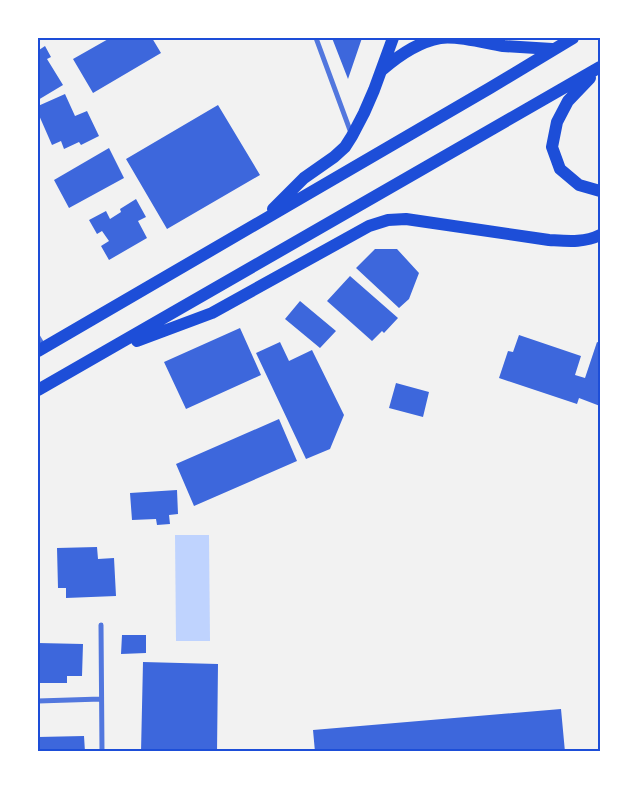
<svg xmlns="http://www.w3.org/2000/svg" width="638" height="789" viewBox="0 0 638 789" font-family="Rubik,sans-serif">
<style>
.water{fill:#bfd3fe}
.building{fill:#3d67dc}
.lines{fill:none;stroke-linecap:round;stroke-linejoin:round}
.minor{stroke:#5277de;stroke-width:5}
.primary{stroke:#1d4ed8;stroke-width:12}
.neatline{fill:none;stroke:#1d4ed8;stroke-width:2}
</style>
<rect width="100%" height="100%" fill="#f2f2f2"/>
<path class="water" d="M 175,535 L 209,535 L 210,641 L 176,641 Z"/>
<path class="building" d="M 110,38 L 152,38 L 161,53 L 93,93 L 73,59 Z
M 332,38 L 362,38 L 348,79 Z
M 45,46 L 51,57 L 47,59 L 63,85 L 38,100 L 38,47 L 39,50 Z
M 65,94 L 75,116 L 87,111 L 99,136 L 81,145 L 79,142 L 64,149 L 61,141 L 52,145 L 38,113 L 38,106 Z
M 218,105 L 260,175 L 167,229 L 126,159 Z
M 109,148 L 124,178 L 69,208 L 54,180 Z
M 136,199 L 146,217 L 138,221 L 147,238 L 109,260 L 101,246 L 109,241 L 102,231 L 97,234 L 89,220 L 106,211 L 110,219 L 121,212 L 120,209 Z
M 375,249 L 397,249 L 419,273 L 409,299 L 399,308 L 356,268 Z
M 350,276 L 398,318 L 384,333 L 382,331 L 372,341 L 327,301 Z
M 300,301 L 336,331 L 320,348 L 285,319 Z
M 240,328 L 261,375 L 186,409 L 164,362 Z
M 519,335 L 581,356 L 575,375 L 585,378 L 597,342 L 600,343 L 600,406 L 579,398 L 577,404 L 499,378 L 508,351 L 513,352 Z
M 280,342 L 289,361 L 312,350 L 344,415 L 330,449 L 306,459 L 256,353 Z
M 396,383 L 429,392 L 423,417 L 389,408 Z
M 279,419 L 297,461 L 194,506 L 176,464 Z
M 177,490 L 178,514 L 169,515 L 170,524 L 157,525 L 156,519 L 132,520 L 130,493 Z
M 97,547 L 98,559 L 114,558 L 116,596 L 66,598 L 66,588 L 58,588 L 57,548 Z
M 122,635 L 146,635 L 146,653 L 121,654 Z
M 38,643 L 83,644 L 82,676 L 67,676 L 67,683 L 38,683 Z
M 143,662 L 218,664 L 217,752 L 141,752 Z
M 561,709 L 565,752 L 315,752 L 313,730 Z
M 84,736 L 85,752 L 38,752 L 38,737 Z"/>
<g class="lines">
<path class="minor" d="M 316,38 L 351,133
M 38,337 L 44,347
M 101,625 L 102,752
M 38,701 L 101,699"/>
<path class="primary" d="M 497,42 L 503,46 L 552,49
M 382,70 C 398,56 418,42 440,38 C 457,35 485,43 503,46
M 590,78 L 568,101 L 557,122 L 552,147 L 560,169 L 579,185 L 600,191
M 273,209 L 304,178 L 334,157 L 345,147 L 352,136 L 364,113 L 374,90 L 393,38
M 137,341 L 212,313 L 369,226 L 388,220 L 406,219 L 549,240 C 567,241 584,243 600,235
M 38,351 L 490,88 L 573,38
M 38,390 L 600,67"/>
</g>
<rect width="638" height="789" fill="none" stroke="#ffffff" stroke-width="78"/>
<rect x="39" y="39" width="560" height="711" class="neatline"/>
</svg>
